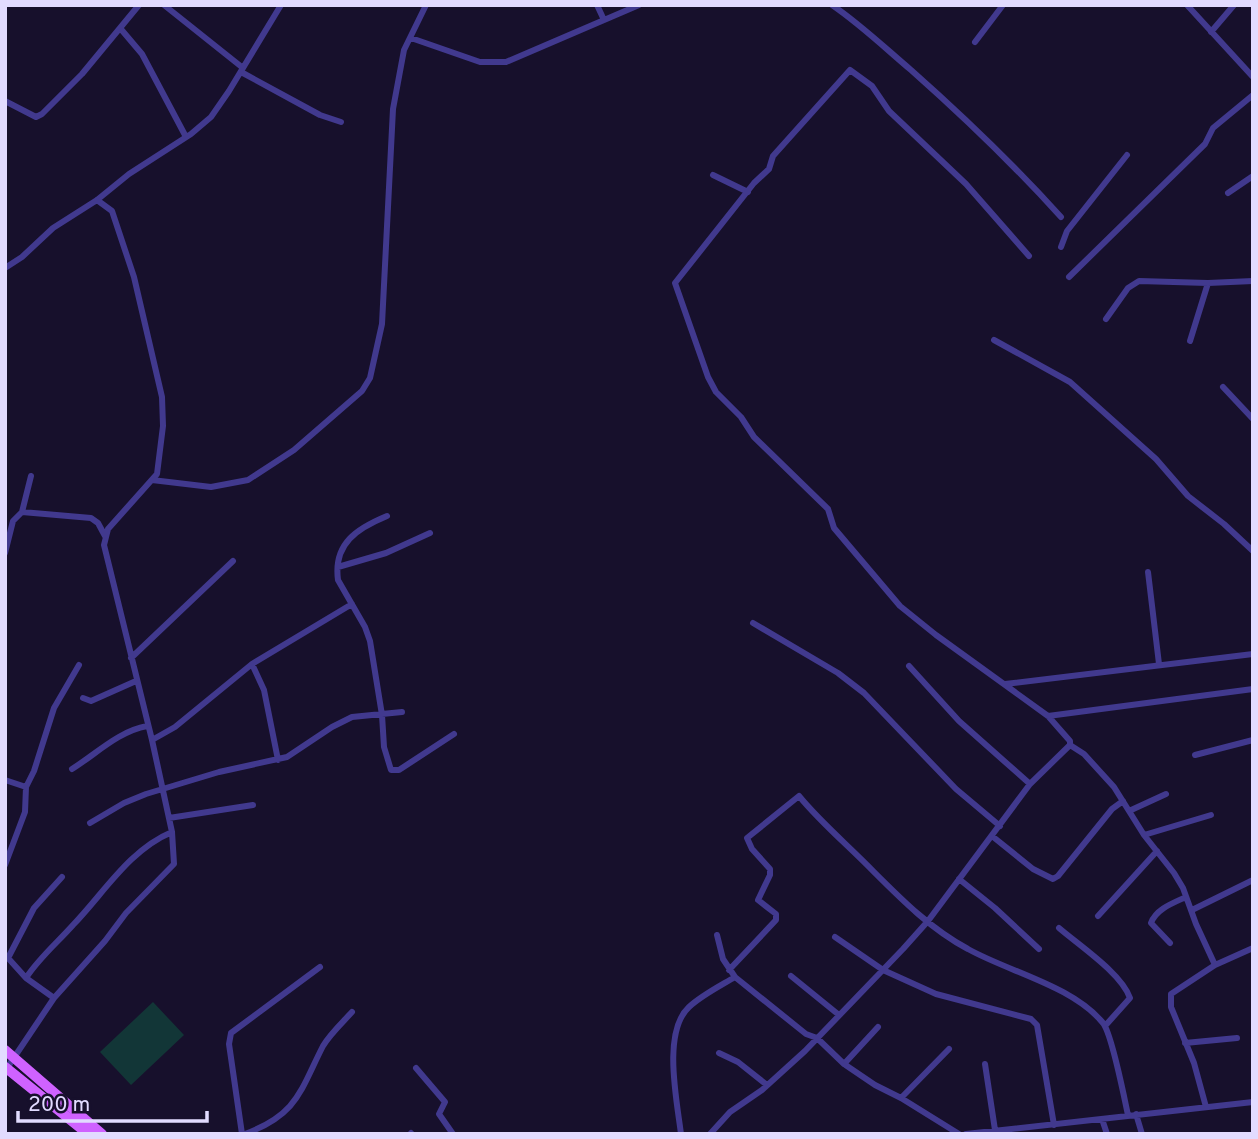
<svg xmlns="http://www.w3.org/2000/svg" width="1258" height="1139" viewBox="0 0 1258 1139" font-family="Overpass,sans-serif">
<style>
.green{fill:#123637}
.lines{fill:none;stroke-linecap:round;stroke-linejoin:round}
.street{stroke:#41398e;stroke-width:6}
.primary{stroke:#cf62ff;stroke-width:10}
</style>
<rect width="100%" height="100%" fill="#17102c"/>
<path class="green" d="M 153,1002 L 184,1035 L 131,1085 L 100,1052 Z"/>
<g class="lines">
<path class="street" d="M 164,5 L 243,68
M 597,5 L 604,20
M 832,5 C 860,24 885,48 911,70 C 964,117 1014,165 1061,217
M 1187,5 L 1253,77
M 120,28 L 142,54 L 186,137
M 1211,32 L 1234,5
M 411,38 L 480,62 L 506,62 L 639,5
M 975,42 L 1003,5
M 241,72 L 320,115 L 341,122
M 5,101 L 36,117 L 42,114 L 82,74 L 139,5
M 713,175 L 748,192
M 1228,193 L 1253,176
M 1061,247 L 1067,231 L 1127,155
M 5,268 L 22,257 L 53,228 L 97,200 L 129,174 L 191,134 L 211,117 L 229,91 L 281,5
M 1069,277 L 1205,144 L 1213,128 L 1253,95
M 1106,319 L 1128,288 L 1139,281 L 1208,283 L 1253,281
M 994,340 L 1070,382 L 1156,459 L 1188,496 L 1224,524 L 1253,551
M 1190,341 L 1208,283
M 1223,387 L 1253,419
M 152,480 L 211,487 L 248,480 L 294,450 L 362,391 L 370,378 L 382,324 L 393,109 L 404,50 L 426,5
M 22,512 L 91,518 L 98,523 L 105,536
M 387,516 C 358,528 333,543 338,580 L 365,627 L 370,641 L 382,715 L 384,747 L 391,770 L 399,770 L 454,734
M 5,553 L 13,521 L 22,512 L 31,476
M 338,567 L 386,553 L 430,533
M 1148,572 L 1159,664
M 753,623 L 838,673 L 864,693 L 956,789 L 1000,826
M 131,658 L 233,561
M 252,664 L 264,690 L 278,760
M 909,666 L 959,721 L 1030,784
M 1005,684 L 1253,654
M 83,698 L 91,701 L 136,681
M 1048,716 L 1253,689
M 152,740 L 175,727 L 252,664 L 352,604
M 1070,745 L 1084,754 L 1114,787 L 1144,835 L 1174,873 L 1183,888 L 1196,924 L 1215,965
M 1195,755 L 1253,740
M 72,769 C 96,754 119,731 147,726
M 5,780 L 26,787
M 1129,811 L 1166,794
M 169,818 L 253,805
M 90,823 L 124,803 L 146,794 L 219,772 L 287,757 L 332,727 L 352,717 L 402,712
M 1144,835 L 1211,815
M 992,836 L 1033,869 L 1053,879 L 1058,876 L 1112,809 L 1123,801
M 5,865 L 25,812 L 26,787 L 34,771 L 54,708 L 79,665
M 959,879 L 995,908 L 1039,949
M 1192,910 L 1253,880
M 1098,916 L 1157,851
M 1059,928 C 1080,946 1121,973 1130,998 L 1105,1026
M 717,935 L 723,959 L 735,977 L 806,1034 L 817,1038 L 844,1064 L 875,1085 L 901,1098 L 959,1134
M 835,937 L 883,970 L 936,994 L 1031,1019 L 1037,1025 L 1054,1125
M 1170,943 L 1151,923 C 1156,909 1173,903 1186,897
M 729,970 L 776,920 L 776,914 L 758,900 L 770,875 L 770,869 L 752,849 L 747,838 L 799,796 C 822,824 849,846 874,872 C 902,900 932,930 968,949 C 1009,972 1073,986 1103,1023 C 1112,1034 1124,1097 1128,1115
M 791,976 L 839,1015
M 26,978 C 39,958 57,943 73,925 C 104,893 129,850 172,832
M 54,998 L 26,978 L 8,958 L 34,908 L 62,877
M 1185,1043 L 1237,1038
M 719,1053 L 738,1062 L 767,1085
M 844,1064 L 878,1027
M 985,1064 L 995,1130
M 7,1068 L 54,998 L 105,941 L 126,913 L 174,864 L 172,832 L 152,740 L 104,545 L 108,529 L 157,474 L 163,426 L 162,397 L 134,277 L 112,211 L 97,200
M 416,1068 L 445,1102 L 439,1114 L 453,1134
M 901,1098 L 949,1049
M 1206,1107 L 1194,1063 L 1171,1007 L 1171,994 L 1215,965 L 1253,948
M 1136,1114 L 1142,1134
M 1102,1119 L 1107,1134
M 411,1133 L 412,1134
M 242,1134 L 229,1044 L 231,1033 L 320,967
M 245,1134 C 298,1114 300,1091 323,1046 C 330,1034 342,1023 352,1012
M 681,1134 C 677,1101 662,1032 689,1007 C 702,995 720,986 735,977
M 710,1134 L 730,1112 L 762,1090 L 805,1051 L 903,949 L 928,921 L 1030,784 L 1070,745 L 1070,741 L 1048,716 L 936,635 L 900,606 L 834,528 L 828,509 L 754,437 L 741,417 L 716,392 L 708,377 L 675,283 L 754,183 L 769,169 L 773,156 L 850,70 L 872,86 L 889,111 L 966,184 L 1029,256
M 966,1134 L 1253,1102"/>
<path class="primary" d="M 5,1050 L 102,1134
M 5,1067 L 88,1134"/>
</g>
<rect width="1258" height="1139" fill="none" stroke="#e2dbff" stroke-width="14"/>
<path d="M18 1111v10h189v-10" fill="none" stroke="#e2dbff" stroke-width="3.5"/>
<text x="28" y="1111" font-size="21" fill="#e2dbff" stroke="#17102c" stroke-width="5" paint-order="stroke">200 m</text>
</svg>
